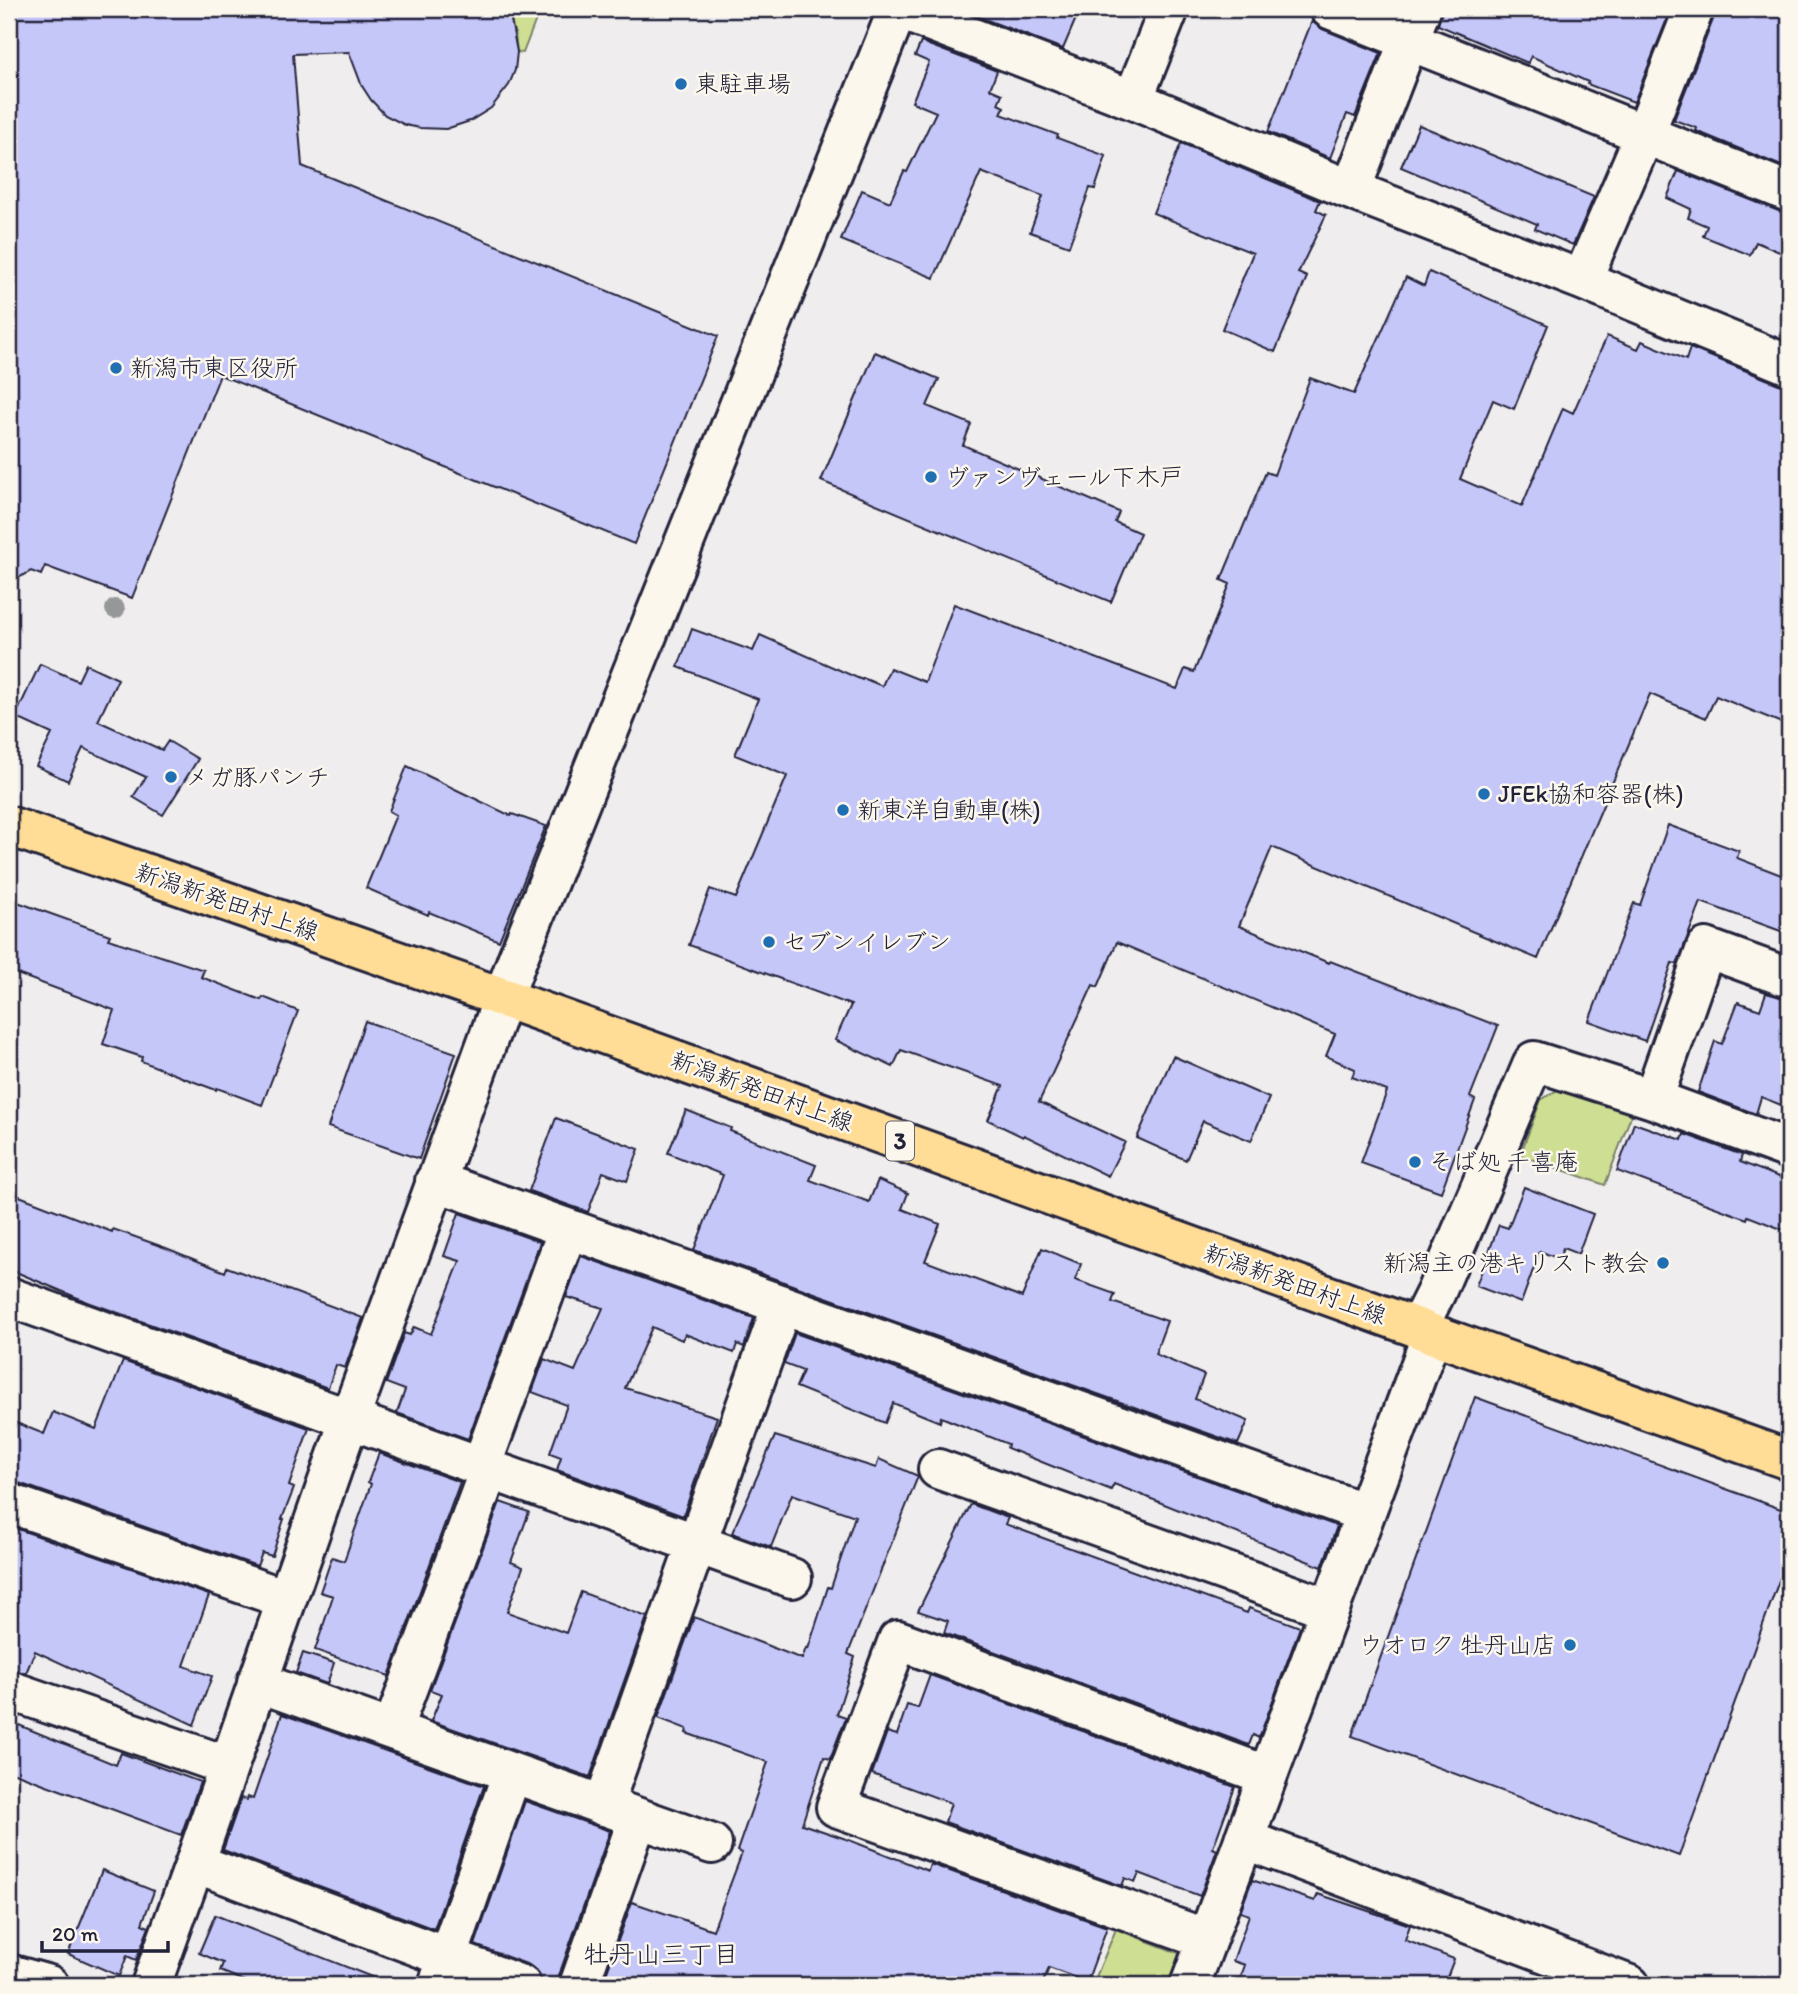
<svg xmlns="http://www.w3.org/2000/svg" width="1798" height="1994" viewBox="0 0 1798 1994" font-family="Itim,'Klee One',sans-serif">
<style>
.green{fill:#cedf93;stroke:#788067;stroke-width:2}
.building{fill:#c6c7f9;stroke:#22223b;stroke-width:2}
.lines{fill:none;stroke-linecap:round;stroke-linejoin:round}
.minor-casing{stroke:#22223b;stroke-width:44}
.major-casing{stroke:#22223b;stroke-width:44}
.minor{stroke:#fbf7ec;stroke-width:38}
.major{stroke:#ffdd96;stroke-width:38}
.tree{fill:#969798}
.poi-dot{fill:#1f6fb2;stroke:#fbf7ec;stroke-width:2.5}
.labels{text-anchor:middle;stroke-width:5;stroke-linejoin:round;paint-order:stroke}
.shield{fill:#fbf7ec;stroke:#636270;stroke-width:2}
.shield-label{font-size:23px;font-weight:bold;fill:#22223b}
.poi-label{font-size:24px;fill:#22223b;stroke:#fbf7ec;text-anchor:start}
.street-label{font-size:24px;fill:#22223b;stroke:#fbf7ec}
.neighbourhood-label{font-size:26px;fill:#22223b;stroke:#fbf7ec}
</style>
<rect width="100%" height="100%" fill="#f0edef"/>
<filter id="ink" filterUnits="userSpaceOnUse"><feTurbulence type="fractalNoise" baseFrequency=".0143" numOctaves="2"/><feDisplacementMap in="SourceGraphic" scale="14" xChannelSelector="R" yChannelSelector="G"/><feConvolveMatrix kernelMatrix="1 2 1 2 8 2 1 2 1" color-interpolation-filters="sRGB"/></filter>
<g filter="url(#ink)">
<path class="green" d="M 507,9 L 540,9 L 523,53 L 517,52 L 515,34 Z
M 1562,1087 L 1632,1113 L 1605,1185 L 1520,1155 L 1541,1100 Z
M 1116,1929 L 1181,1954 L 1187,1965 L 1179,1985 L 1097,1985 L 1093,1984 Z"/>
<path class="building" d="M 9,9 L 509,9 L 517,52 L 515,70 L 509,85 L 491,108 L 470,121 L 446,129 L 420,128 L 405,125 L 385,115 L 371,100 L 362,86 L 349,52 L 293,54 L 302,166 L 718,336 L 634,544 L 220,375 L 132,598 L 45,566 L 41,575 L 31,571 L 9,583 Z
M 958,9 L 1080,9 L 1063,49 Z
M 1442,9 L 1671,9 L 1634,102 L 1587,84 L 1588,82 L 1531,56 L 1528,63 L 1438,25 Z
M 1715,9 L 1789,9 L 1789,169 L 1696,131 L 1697,128 L 1674,120 L 1714,17 Z
M 1312,21 L 1322,29 L 1381,53 L 1355,117 L 1347,114 L 1330,158 L 1268,132 Z
M 921,42 L 997,71 L 990,89 L 1002,94 L 998,104 L 1004,107 L 1001,114 L 1058,135 L 1057,138 L 1106,156 L 1095,189 L 1090,188 L 1069,246 L 1030,232 L 1043,196 L 981,172 L 934,278 L 841,240 L 862,190 L 890,202 L 904,171 L 907,172 L 936,112 L 912,102 L 929,62 L 915,56 Z
M 1419,125 L 1594,197 L 1573,245 L 1535,229 L 1537,224 L 1401,167 Z
M 1181,143 L 1320,201 L 1316,210 L 1326,215 L 1298,273 L 1307,277 L 1275,352 L 1222,329 L 1253,253 L 1153,213 Z
M 1678,171 L 1781,212 L 1789,213 L 1789,256 L 1756,242 L 1750,255 L 1703,236 L 1707,226 L 1688,218 L 1691,209 L 1667,198 Z
M 1429,272 L 1548,325 L 1514,409 L 1493,400 L 1460,479 L 1522,506 L 1563,408 L 1573,413 L 1607,336 L 1638,349 L 1642,341 L 1686,360 L 1690,348 L 1781,385 L 1789,386 L 1789,726 L 1716,696 L 1706,718 L 1650,694 L 1538,959 L 1272,847 L 1239,926 L 1329,963 L 1330,961 L 1498,1026 L 1470,1097 L 1475,1100 L 1441,1192 L 1361,1163 L 1387,1091 L 1352,1077 L 1355,1069 L 1326,1056 L 1335,1034 L 1117,942 L 1098,987 L 1093,985 L 1039,1102 L 1125,1142 L 1108,1176 L 1024,1135 L 1023,1137 L 988,1120 L 1003,1086 L 901,1050 L 893,1067 L 835,1040 L 851,1005 L 689,945 L 710,889 L 736,898 L 787,776 L 735,755 L 758,699 L 678,667 L 692,629 L 753,651 L 760,635 L 862,680 L 863,678 L 882,686 L 890,668 L 925,682 L 954,604 L 1177,689 L 1185,669 L 1194,672 L 1230,584 L 1221,580 L 1266,472 L 1274,475 L 1310,378 L 1354,394 L 1406,277 L 1424,286 Z
M 875,352 L 939,379 L 927,406 L 971,424 L 963,445 L 1119,512 L 1115,522 L 1140,533 L 1111,602 L 821,481 Z
M 40,664 L 78,681 L 86,664 L 118,679 L 98,721 L 162,750 L 168,741 L 198,759 L 163,815 L 133,797 L 146,777 L 83,748 L 68,781 L 36,766 L 52,734 L 15,717 Z
M 407,766 L 511,816 L 512,814 L 546,826 L 499,941 L 429,912 L 428,915 L 366,888 L 396,815 L 389,811 Z
M 1668,825 L 1739,851 L 1737,858 L 1789,878 L 1789,934 L 1701,902 L 1677,964 L 1672,963 L 1645,1041 L 1589,1021 L 1634,903 L 1640,905 Z
M 9,899 L 110,935 L 108,939 L 204,970 L 201,977 L 261,1000 L 263,997 L 298,1011 L 262,1105 L 217,1088 L 216,1090 L 184,1078 L 141,1061 L 142,1057 L 103,1044 L 114,1010 L 9,971 Z
M 1766,993 L 1789,999 L 1789,1108 L 1761,1097 L 1756,1114 L 1698,1092 L 1715,1041 L 1722,1044 L 1738,1002 L 1760,1010 Z
M 365,1021 L 456,1053 L 419,1159 L 328,1127 Z
M 1173,1056 L 1269,1098 L 1251,1141 L 1203,1121 L 1186,1160 L 1137,1138 Z
M 686,1110 L 731,1128 L 730,1131 L 816,1165 L 810,1180 L 869,1202 L 878,1180 L 908,1193 L 902,1209 L 940,1224 L 925,1261 L 1022,1297 L 1042,1248 L 1081,1264 L 1075,1280 L 1115,1294 L 1112,1302 L 1167,1321 L 1155,1354 L 1204,1375 L 1195,1399 L 1248,1421 L 1238,1444 L 694,1250 L 723,1175 L 668,1153 Z
M 556,1118 L 639,1149 L 627,1181 L 603,1172 L 588,1212 L 529,1191 Z
M 1634,1123 L 1682,1140 L 1684,1134 L 1742,1155 L 1740,1162 L 1789,1181 L 1789,1232 L 1748,1216 L 1747,1219 L 1617,1171 Z
M 1524,1187 L 1593,1214 L 1578,1254 L 1563,1248 L 1559,1259 L 1540,1251 L 1521,1303 L 1476,1286 L 1499,1225 L 1508,1228 Z
M 9,1192 L 112,1232 L 113,1229 L 166,1248 L 225,1272 L 227,1267 L 363,1318 L 345,1368 L 336,1365 L 328,1388 L 85,1301 L 9,1269 Z
M 459,1213 L 540,1242 L 468,1439 L 397,1413 L 405,1390 L 386,1383 L 404,1333 L 410,1335 L 414,1327 L 431,1334 L 460,1261 L 444,1256 Z
M 581,1256 L 754,1318 L 744,1347 L 737,1344 L 734,1353 L 685,1334 L 682,1340 L 652,1327 L 625,1388 L 717,1417 L 683,1516 L 557,1470 L 561,1457 L 550,1453 L 567,1405 L 532,1392 L 544,1359 L 575,1371 L 603,1308 L 566,1297 Z
M 795,1333 L 1337,1526 L 1322,1567 L 1114,1484 L 1111,1490 L 1007,1448 L 1008,1444 L 941,1417 L 940,1422 L 893,1403 L 885,1423 L 796,1387 L 803,1371 L 784,1364 Z
M 123,1361 L 309,1428 L 289,1486 L 294,1488 L 282,1519 L 284,1519 L 272,1556 L 262,1553 L 257,1566 L 16,1482 L 9,1482 L 9,1420 L 44,1434 L 53,1412 L 96,1429 Z
M 1475,1397 L 1789,1512 L 1789,1553 L 1679,1856 L 1352,1736 Z
M 775,1436 L 876,1468 L 879,1459 L 918,1476 L 848,1654 L 855,1657 L 837,1714 L 846,1717 L 830,1759 L 824,1757 L 802,1824 L 849,1840 L 928,1871 L 930,1864 L 1107,1927 L 1087,1982 L 1049,1968 L 1042,1985 L 602,1985 L 632,1902 L 713,1930 L 742,1853 L 737,1851 L 768,1762 L 686,1733 L 687,1729 L 658,1718 L 694,1617 L 802,1659 L 806,1648 L 808,1649 L 828,1587 L 831,1588 L 855,1516 L 792,1494 L 771,1547 L 732,1533 Z
M 379,1453 L 460,1482 L 389,1676 L 315,1650 L 333,1596 L 320,1592 L 332,1557 L 344,1561 L 371,1484 L 368,1482 Z
M 500,1502 L 529,1512 L 511,1562 L 523,1567 L 507,1612 L 566,1633 L 581,1592 L 647,1617 L 590,1777 L 431,1721 L 442,1694 L 430,1690 Z
M 971,1504 L 1008,1518 L 1005,1524 L 1247,1613 L 1249,1608 L 1300,1627 L 1259,1738 L 1253,1735 L 1249,1745 L 944,1633 L 948,1621 L 918,1611 Z
M 9,1526 L 209,1595 L 184,1666 L 212,1676 L 194,1725 L 35,1651 L 26,1673 L 9,1669 Z
M 303,1653 L 334,1663 L 327,1684 L 296,1673 Z
M 930,1675 L 1235,1787 L 1213,1848 L 1217,1850 L 1200,1896 L 1139,1873 L 1135,1882 L 1125,1878 L 1122,1886 L 945,1822 L 951,1803 L 872,1774 L 887,1732 L 897,1735 L 907,1705 L 918,1708 Z
M 282,1714 L 484,1786 L 434,1929 L 223,1850 L 241,1798 L 247,1800 L 248,1797 L 253,1799 Z
M 9,1721 L 116,1765 L 121,1753 L 200,1782 L 181,1835 L 9,1771 Z
M 525,1801 L 610,1831 L 558,1978 L 558,1985 L 542,1985 L 538,1972 L 529,1965 L 475,1945 Z
M 102,1870 L 154,1891 L 142,1924 L 149,1927 L 142,1945 L 136,1960 L 127,1956 L 119,1976 L 68,1954 Z
M 1252,1880 L 1315,1901 L 1318,1894 L 1410,1925 L 1405,1940 L 1454,1959 L 1444,1985 L 1238,1985 L 1245,1965 L 1233,1961 L 1249,1915 L 1240,1912 Z
M 215,1915 L 387,1983 L 386,1985 L 255,1985 L 220,1971 L 223,1963 L 199,1953 Z"/>
<g class="lines">
<g class="minor-casing">
<path id="minor" d="M 898,9 L 1133,100 L 1351,190 L 1582,280 L 1789,365
M 1330,9 L 1789,192
M 1133,100 L 1169,9
M 1351,190 L 1421,9
M 1582,280 L 1645,133 L 1694,9
M 1653,1099 L 1706,948 L 1789,978
M 435,1181 L 1365,1513
M 9,1297 L 792,1578
M 1418,1328 L 1436,1292 L 1534,1061 L 1653,1099 L 1789,1149
M 481,1467 L 568,1229
M 938,1469 L 1330,1609
M 9,1503 L 286,1599
M 257,1682 L 712,1844
M 9,1690 L 228,1766
M 392,1730 L 489,1470
M 603,1806 L 782,1305
M 1244,1839 L 1630,1985
M 195,1863 L 521,1985
M 1207,1939 L 836,1807 L 898,1640 L 1266,1775
M 9,1974 L 49,1985
M 151,1985 L 195,1863 L 350,1418 L 517,960 L 898,9
M 438,1985 L 512,1773
M 579,1985 L 638,1818
M 1190,1985 L 1432,1334"/>
</g>
<g class="major-casing">
<path id="major" d="M 9,826 L 504,998 L 1418,1328 L 1432,1334 L 1789,1460"/>
</g>
<use href="#minor" class="minor"/>
<use href="#major" class="major"/>
</g>
<circle class="tree" cx="115" cy="609" r="10"/>
</g>
<g class="poi-dot">
<circle cx="681" cy="84" r="7"/>
<circle cx="116" cy="368" r="7"/>
<circle cx="931" cy="477" r="7"/>
<circle cx="171" cy="777" r="7"/>
<circle cx="1484" cy="794" r="7"/>
<circle cx="843" cy="810" r="7"/>
<circle cx="769" cy="942" r="7"/>
<circle cx="1415" cy="1162" r="7"/>
<circle cx="1663" cy="1263" r="7"/>
<circle cx="1570" cy="1645" r="7"/>
</g>
<g class="labels">
<rect class="shield" x="886" y="1121.5" width="28" height="39" rx="5"/>
<g class="shield-label">
<text x="900" y="1149">3</text>
</g>
<g class="poi-label">
<text x="695" y="92">東駐車場</text>
<text x="130" y="376">新潟市東区役所</text>
<text x="945" y="485">ヴァンヴェール下木戸</text>
<text x="185" y="785">メガ豚パンチ</text>
<text x="1498" y="802">JFEk協和容器(株)</text>
<text x="857" y="818">新東洋自動車(株)</text>
<text x="783" y="950">セブンイレブン</text>
<text x="1429" y="1170">そば処 千喜庵</text>
<text x="1649" y="1271" text-anchor="end">新潟主の港キリスト教会</text>
<text x="1556" y="1653" text-anchor="end">ウオロク 牡丹山店</text>
</g>
<g class="street-label">
<text transform="translate(227 902) rotate(19)" y="8">新潟新発田村上線</text>
<text transform="translate(762 1091) rotate(20)" y="8">新潟新発田村上線</text>
<text transform="translate(1295 1284) rotate(20)" y="8">新潟新発田村上線</text>
</g>
<g class="neighbourhood-label">
<text x="661" y="1963">牡丹山三丁目</text>
</g>
</g>
<rect width="1798" height="1994" fill="none" stroke="#fbf7ec" stroke-width="35"/>
<rect x="18" y="18" width="1763" height="1959" fill="none" stroke="#22223b" stroke-width="2.5" filter="url(#ink)"/>
<path d="M42 1941v10h126v-10" fill="none" stroke="#22223b" stroke-width="3.5"/>
<text x="52" y="1941" font-size="21" fill="#22223b" stroke="#fbf7ec" stroke-width="5" paint-order="stroke">20 m</text>
</svg>
